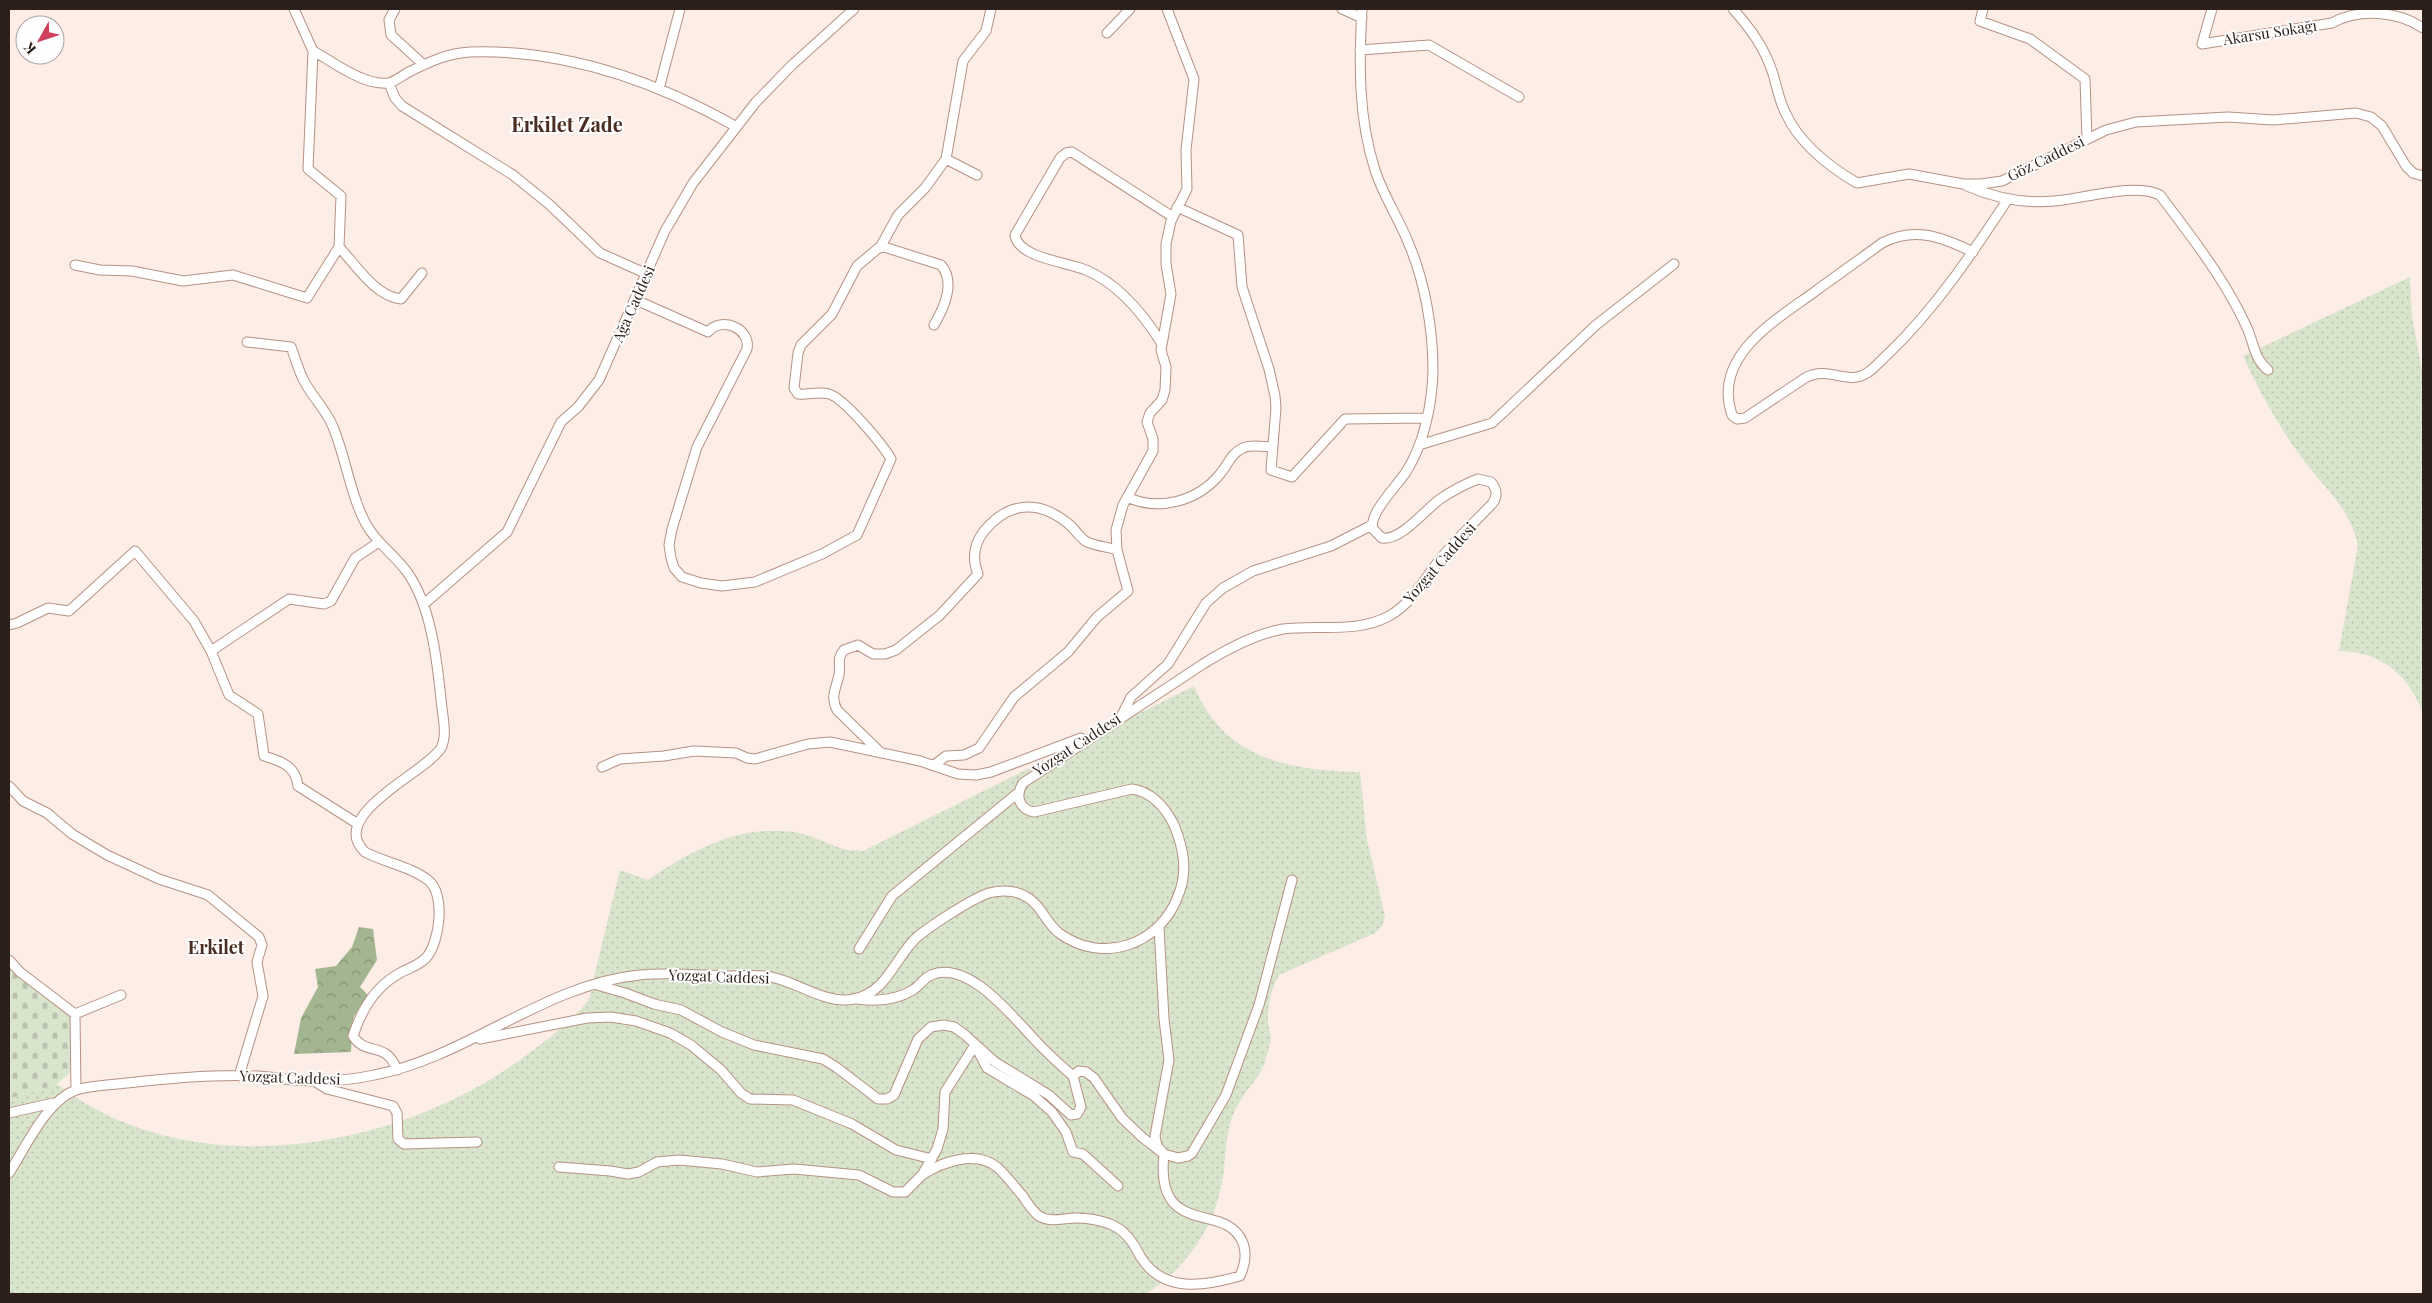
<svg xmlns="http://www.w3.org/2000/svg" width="2432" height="1303" viewBox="0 0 2432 1303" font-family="'Playfair Display',serif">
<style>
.grass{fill:url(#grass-dots)}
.forest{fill:url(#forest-crowns)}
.cemetery{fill:url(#cemetery-stones)}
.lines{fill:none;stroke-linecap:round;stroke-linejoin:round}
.street-casing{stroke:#b69283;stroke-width:11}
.street{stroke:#fff;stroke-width:9}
.labels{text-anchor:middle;stroke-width:4;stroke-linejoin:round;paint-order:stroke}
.street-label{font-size:15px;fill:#2d1f19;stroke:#fefefe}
.quarter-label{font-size:18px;font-weight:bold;fill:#4a2d20;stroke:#fefefe}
.district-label{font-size:20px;font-weight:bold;fill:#4a2d20;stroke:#fefefe}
</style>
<defs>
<pattern id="grass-dots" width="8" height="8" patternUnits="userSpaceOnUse" patternTransform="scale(1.25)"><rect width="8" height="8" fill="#d9e4cd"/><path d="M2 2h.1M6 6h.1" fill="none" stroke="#bbc3af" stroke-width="1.8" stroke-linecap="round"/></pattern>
<pattern id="forest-crowns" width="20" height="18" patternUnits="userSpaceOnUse" patternTransform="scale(1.25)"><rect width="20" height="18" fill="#a4b691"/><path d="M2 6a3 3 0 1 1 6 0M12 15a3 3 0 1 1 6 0" fill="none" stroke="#869376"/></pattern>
<pattern id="cemetery-stones" width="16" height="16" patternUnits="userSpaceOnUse" patternTransform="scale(1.25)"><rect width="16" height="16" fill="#d9e4cd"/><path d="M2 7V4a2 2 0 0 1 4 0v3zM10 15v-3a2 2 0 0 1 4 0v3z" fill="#bbc3af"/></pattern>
</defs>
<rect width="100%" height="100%" fill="#fcede6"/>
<path class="grass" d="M 2410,277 L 2412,317 L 2423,376 L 2423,714 C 2410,675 2380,651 2339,651 L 2358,545 C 2349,507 2327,491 2305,462 C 2280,429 2260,393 2243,356 Z
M 1194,686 C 1223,758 1289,771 1360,772 L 1367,840 L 1385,916 L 1382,926 L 1375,933 L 1279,975 C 1271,990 1267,1005 1268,1022 C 1268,1028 1272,1036 1271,1041 C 1268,1049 1265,1066 1260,1073 C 1250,1088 1238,1100 1232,1118 C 1225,1137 1226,1157 1223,1177 C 1216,1225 1187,1268 1146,1294 L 9,1294 L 9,1099 L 57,1084 C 189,1187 398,1151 524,1057 C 546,1041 570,1023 587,1002 C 593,994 593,979 596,969 C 604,936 612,903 620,870 L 648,880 C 694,848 747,821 804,834 C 817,838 828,844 840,848 C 846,851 855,850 863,851 Z"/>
<path class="forest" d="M 359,927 L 373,929 L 377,960 L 360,987 L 368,995 L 353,1018 L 351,1052 L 294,1054 L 301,1018 L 318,987 L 315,969 L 336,966 L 352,947 Z"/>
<path class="cemetery" d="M 9,959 L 73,1017 L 70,1073 L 57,1084 L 9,1099 Z"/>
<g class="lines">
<g class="street-casing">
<path id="street" d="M 294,9 L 313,51 L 308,169 L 341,196 L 339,247 C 356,265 375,296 401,299 L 422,273
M 395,9 L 389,20 L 391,35 L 424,65
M 1342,9 L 1362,18
M 1733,9 C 1750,28 1765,48 1773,74 C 1777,87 1779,101 1786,114 C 1800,144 1828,166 1857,183 L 1909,174 L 1963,184 L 1981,184 L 2002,181 L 2106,130 L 2136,122 L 2228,117 L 2273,120 L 2356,113 L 2371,117 L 2382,126 L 2406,166 L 2413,173 L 2423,176
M 1983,9 L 1980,21 L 2030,39 L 2085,79 L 2087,139
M 2212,9 L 2202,44 L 2332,23 C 2359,8 2398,11 2423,28
M 1107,33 L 1130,9
M 1360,50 L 1429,45 L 1519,97
M 313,51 C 330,60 348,74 367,80 C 372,82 383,84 389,83 C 396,81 403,75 409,72 C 429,62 448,53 470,52 C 564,49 655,81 735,126
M 389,83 L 395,98 L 402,106 L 513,175 L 550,205 L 600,253 L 647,274
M 659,89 L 680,9
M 946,159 L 977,175
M 1967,186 C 1995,198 2024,204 2054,201 C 2083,199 2135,182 2160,195 C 2192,238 2226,280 2248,330 C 2254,345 2255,360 2268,370
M 1177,207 L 1238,235 L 1242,287 L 1269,369 L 1275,396 L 1276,408 L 1271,470 L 1292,477 L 1345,419 L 1426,418
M 1973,252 C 1942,237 1915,226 1882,243 C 1859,260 1836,276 1813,293 C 1774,321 1712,357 1732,415 L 1737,419 L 1745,418 L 1805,378 C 1829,365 1847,386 1867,373 C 1875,368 1882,359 1889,353 C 1936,308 1973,252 2008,199
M 75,265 L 100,270 L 132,271 L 183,281 L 233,275 L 307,298 L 339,247
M 636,300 L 708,332 C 721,316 751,328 747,349 L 697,447 L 672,529 L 669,545 L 671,558 L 674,568 L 682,577 L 701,583 L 722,586 L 755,582 L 822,554 L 857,535 L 891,459 C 883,445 844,398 829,394 C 818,391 809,395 798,394 L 794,388 L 798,353 L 801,345 L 832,314 L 857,266 L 881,246
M 934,325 C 944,308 956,282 941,265 L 881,246 L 898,215 L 925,188 L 946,159 L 963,61 L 986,31 L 991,9
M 247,342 L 291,347 C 295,357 298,369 303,379 C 311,396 326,409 333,427 C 346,458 350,494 366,524 C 376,543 395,555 407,572 C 431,605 437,660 441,699 C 442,714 448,735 441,748 C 427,772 326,815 365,852 C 383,862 412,867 428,880 C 446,894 440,942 426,958 C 418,966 409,968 400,973 C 376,986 361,1011 353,1036 C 366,1057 386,1040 397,1070
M 1162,344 C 1144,315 1119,284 1086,270 C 1067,262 1018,258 1015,235 L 1060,158 L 1066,153 L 1072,152 L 1173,217
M 1419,445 L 1492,423 L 1596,325 L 1674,264
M 1127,497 C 1159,512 1198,501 1220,474 C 1228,465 1231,453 1243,448 C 1251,444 1264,447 1273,447
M 424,604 L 507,532 L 561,422 L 578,407 L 599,380 L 665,231 L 693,183 L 756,102 L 792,65 L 854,9
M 9,625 L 17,623 L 48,608 L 69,611 L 135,551 L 194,621 L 211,651 L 289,599 L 324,604 L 331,601 L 355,558 L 379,542
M 211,651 L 229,695 L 258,714 L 264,756 C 281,761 296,766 298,786 L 358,824
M 1122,715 L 1131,697 L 1168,664 L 1206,603 L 1223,588 L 1253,571 L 1331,546 L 1372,525
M 881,753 L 837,710 C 830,696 836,689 839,675 C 841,665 836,659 844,650 L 858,645 L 873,654 L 885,654 L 896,650 L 940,615 L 978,574 C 972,559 974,544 984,531 C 1010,500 1041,500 1071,526 C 1076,531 1081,539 1087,542 C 1096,546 1108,547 1117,550
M 934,765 L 946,756 L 964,755 L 979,748 L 1014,697 L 1068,652 L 1097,617 L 1128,591 L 1117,550 L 1116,530 L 1123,505 L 1153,451 L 1153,439 L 1147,422 L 1150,413 L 1162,400 L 1165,390 L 1166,367 L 1161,350 L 1171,294 L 1166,264 L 1166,244 L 1171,221 L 1187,189 L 1186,150 L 1194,79 L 1167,9
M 602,767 L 620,759 L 664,756 L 694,751 L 736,753 L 747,758 L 755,759 L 808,744 L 830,742 L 920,761 L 958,774 L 976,775 L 991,772 L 1081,738
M 9,786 L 23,801 L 47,813 L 72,834 L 107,855 L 159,879 L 208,895 L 259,937 L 262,945 L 257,962 L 263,996 L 239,1076
M 1159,927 L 1164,1019 L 1169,1060 L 1155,1136 L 1157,1146 L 1164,1154 L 1178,1158 L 1188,1156 L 1192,1153 L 1226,1095 L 1259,1005 L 1292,880
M 859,949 L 892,896 L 1019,792
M 9,960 L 20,972 L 75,1014 L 76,1090
M 597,985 L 625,993 L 654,1004 L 681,1010 L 722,1032 L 754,1045 L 823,1059 L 836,1067 L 878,1099 L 887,1099 L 894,1095 L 918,1039 L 931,1027 L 944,1025 L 954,1027 L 964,1034 L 995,1062 L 1049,1095 L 1071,1115 L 1077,1114 L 1081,1107 L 1073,1076 L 1079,1071 L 1086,1072 L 1094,1078 L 1122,1118 L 1143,1138 L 1164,1154 C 1162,1172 1162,1195 1178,1207 C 1198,1223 1231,1214 1243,1243 C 1247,1254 1245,1265 1240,1276 C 1205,1286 1163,1294 1140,1256 C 1133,1242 1125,1230 1110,1224 C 1099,1220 1087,1218 1076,1218 C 1064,1218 1050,1223 1039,1216 C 1032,1211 1027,1202 1022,1195 C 1014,1186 1006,1175 997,1167 C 975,1150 942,1162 922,1175
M 857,999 C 877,1002 896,1000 913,990 C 919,986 924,978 931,975 C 968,959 1012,1016 1034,1039 C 1046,1052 1059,1064 1073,1076
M 75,1014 L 121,995
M 480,1039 L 587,1018 L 611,1017 L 636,1021 L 670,1033 L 691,1045 L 721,1070 L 741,1093 L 750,1099 L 793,1100 L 852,1124 L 896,1150 L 932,1159
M 977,1049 L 987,1068 L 1034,1096 L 1052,1112 L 1066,1132 L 1073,1152 L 1083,1154 L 1118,1186
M 314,1081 L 327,1089 L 393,1106 L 397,1113 L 398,1139 L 404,1144 L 477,1142
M 9,1113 L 53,1103
M 559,1167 L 610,1171 L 628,1174 L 639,1172 L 657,1162 L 679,1160 L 722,1164 L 757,1172 L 794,1169 L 859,1175 L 893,1192 L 905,1192 L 922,1175 L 937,1149 L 943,1129 L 945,1092 L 975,1045
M 9,1173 C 26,1147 46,1101 76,1090 C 92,1085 111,1085 127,1083 C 170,1078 215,1074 258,1076 C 270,1077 282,1079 294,1080 C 321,1082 348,1081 374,1075 C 468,1057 543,985 639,975 C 668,972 698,975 727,976 C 741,976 757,974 771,977 C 798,982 826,1005 854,999 C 887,992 894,960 915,939 C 928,927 973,898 989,893 C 1001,890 1014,890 1025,896 C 1041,904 1045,922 1059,933 C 1102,965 1160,945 1178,896 C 1188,872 1184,849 1174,825 C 1165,807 1152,792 1132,789 L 1034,812 C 1019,809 1015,796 1023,783 L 1203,664 C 1227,649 1255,634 1283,629 C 1318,624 1356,634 1389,616 C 1413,603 1425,577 1442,557 C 1457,538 1475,522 1492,504 C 1498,497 1497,489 1491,482 L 1478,479 C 1465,484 1452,491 1440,499 C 1425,510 1401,541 1382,538 L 1373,529 C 1368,514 1397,486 1406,472 C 1424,444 1432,405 1433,371 C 1433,329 1425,281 1408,242 C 1398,217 1383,195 1375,170 C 1358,117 1359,64 1362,9"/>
</g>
<use href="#street" class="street"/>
</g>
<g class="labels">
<g class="street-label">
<text transform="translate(2270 33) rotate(-9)" y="5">Akarsu Sokağı</text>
<text transform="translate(2046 159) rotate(-26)" y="5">Göz Caddesi</text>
<text transform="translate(634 304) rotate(-66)" y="5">Ağa Caddesi</text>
<text transform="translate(1440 563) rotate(-49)" y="5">Yozgat Caddesi</text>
<text transform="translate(1077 745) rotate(-33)" y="5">Yozgat Caddesi</text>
<text transform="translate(719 977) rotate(2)" y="5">Yozgat Caddesi</text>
<text transform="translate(290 1078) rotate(2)" y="5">Yozgat Caddesi</text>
</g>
<g class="quarter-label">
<text x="216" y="954">Erkilet</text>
</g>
<g class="district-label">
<text x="567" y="132">Erkilet Zade</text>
</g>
</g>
<rect width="2432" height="1303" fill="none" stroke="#2d1f19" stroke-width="20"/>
<g transform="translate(40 40) rotate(230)"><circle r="24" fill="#fefefe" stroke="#aaa5a2"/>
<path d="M0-4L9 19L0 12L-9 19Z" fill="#d0405c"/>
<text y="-8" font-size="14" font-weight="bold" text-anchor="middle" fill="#2d1f19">K</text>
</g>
</svg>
